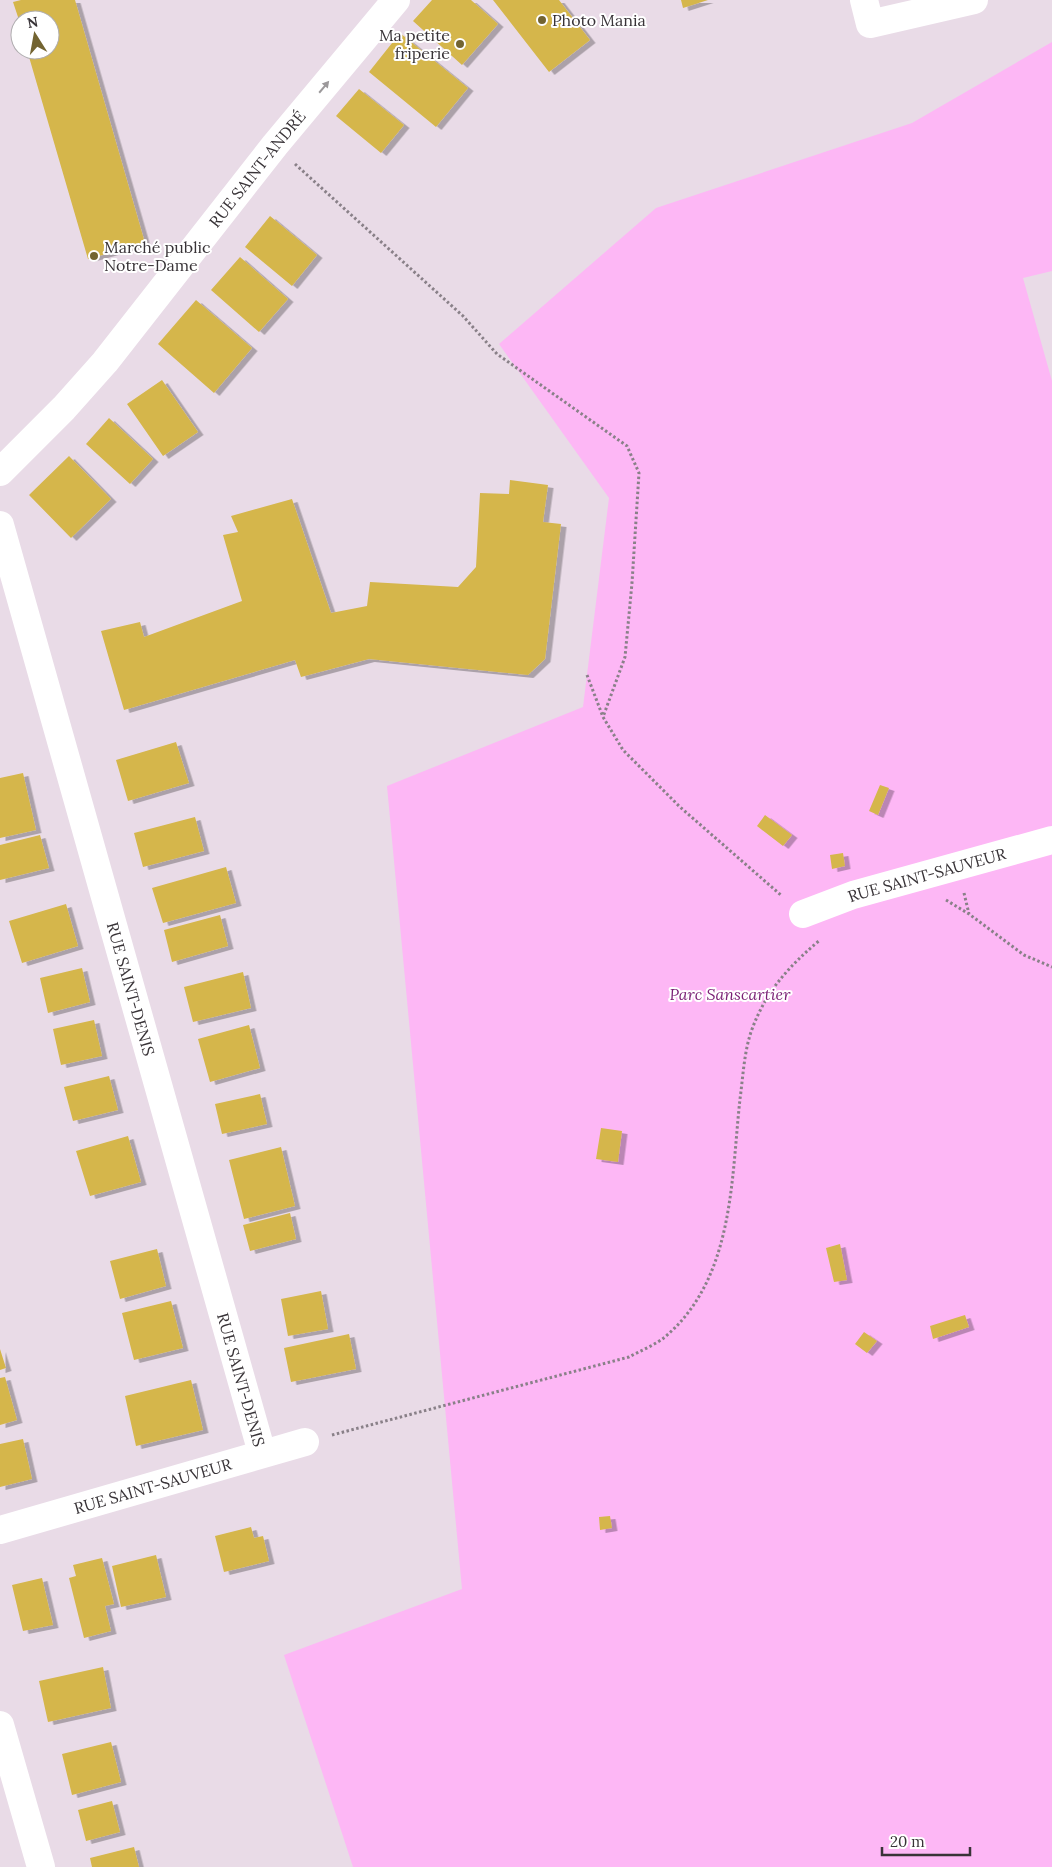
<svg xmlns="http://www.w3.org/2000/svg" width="1052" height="1867" viewBox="0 0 1052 1867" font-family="Lora,serif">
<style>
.green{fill:#fdb7f5}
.building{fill:#d5b64b;filter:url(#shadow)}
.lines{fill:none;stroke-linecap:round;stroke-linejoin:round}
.path{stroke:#898088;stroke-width:3;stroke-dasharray:2.5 2.5;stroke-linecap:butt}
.minor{stroke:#fff;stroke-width:28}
.oneway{fill:#9c999b}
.poi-dot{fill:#736431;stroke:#fff;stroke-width:2}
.labels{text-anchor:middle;stroke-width:4;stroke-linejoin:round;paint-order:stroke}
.poi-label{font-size:16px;fill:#383337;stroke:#fff;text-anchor:start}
.street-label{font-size:16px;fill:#383337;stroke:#fff}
.park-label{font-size:16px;font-style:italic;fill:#791e74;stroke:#fff}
</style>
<defs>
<filter id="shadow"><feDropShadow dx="5.5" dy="3" stdDeviation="0" flood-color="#0004"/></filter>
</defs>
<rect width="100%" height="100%" fill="#e9dbe7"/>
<path class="green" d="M 1052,42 L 1052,271 L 1023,278 L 1052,381 L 1052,1867 L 353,1867 L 284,1655 L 462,1589 L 387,786 L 583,707 L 609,498 L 499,344 L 656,208 L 912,123 Z"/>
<path class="building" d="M 21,0 L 75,0 L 145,243 L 88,259 L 27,50 L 50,50 L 50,20 L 19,20 L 13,2 Z
M 432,0 L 471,0 L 498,24 L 462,65 L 413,21 Z
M 493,0 L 559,0 L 590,40 L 549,72 Z
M 681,0 L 708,0 L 683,8 Z
M 400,33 L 468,88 L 436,127 L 369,72 Z
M 359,89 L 404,125 L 381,153 L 336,116 Z
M 270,216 L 317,255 L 292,286 L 245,247 Z
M 240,257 L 288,299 L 259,332 L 211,290 Z
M 196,300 L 252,348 L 214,393 L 158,344 Z
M 162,380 L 198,432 L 163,456 L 127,404 Z
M 109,418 L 153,459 L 130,484 L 86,444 Z
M 69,456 L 111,499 L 71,538 L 29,495 Z
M 510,480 L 548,485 L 543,522 L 561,524 L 545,659 L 528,675 L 369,659 L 301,677 L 295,660 L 124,710 L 101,631 L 140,622 L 144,637 L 242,601 L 223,535 L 238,532 L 231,516 L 292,499 L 331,613 L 367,606 L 370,582 L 458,587 L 476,567 L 480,493 L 509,494 Z
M 176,742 L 189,783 L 128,801 L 116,760 Z
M 23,773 L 36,830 L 0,838 L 0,778 Z
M 880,785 L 889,788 L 878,815 L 869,811 Z
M 765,815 L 792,835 L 783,846 L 757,826 Z
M 195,817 L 204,851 L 143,867 L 134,833 Z
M 40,835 L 49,868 L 0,880 L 0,845 Z
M 843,853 L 845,866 L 832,869 L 830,855 Z
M 226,867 L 236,903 L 163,923 L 152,888 Z
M 66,904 L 78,946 L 22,963 L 9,921 Z
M 220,915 L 228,946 L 172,962 L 164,930 Z
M 82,968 L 90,1002 L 48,1013 L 40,978 Z
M 243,972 L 251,1008 L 193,1022 L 184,987 Z
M 94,1020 L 102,1056 L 61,1065 L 53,1029 Z
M 249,1025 L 260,1068 L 210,1082 L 198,1039 Z
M 109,1076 L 118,1110 L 73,1121 L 64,1087 Z
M 260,1094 L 267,1124 L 222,1134 L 215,1104 Z
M 601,1128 L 622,1131 L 618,1162 L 596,1159 Z
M 128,1136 L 141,1182 L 90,1196 L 76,1151 Z
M 281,1147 L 295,1206 L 244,1219 L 229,1160 Z
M 290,1213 L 296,1239 L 250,1251 L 243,1225 Z
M 840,1244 L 847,1280 L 834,1282 L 826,1248 Z
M 157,1249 L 166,1286 L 120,1299 L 110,1261 Z
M 321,1291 L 328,1329 L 288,1336 L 281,1299 Z
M 171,1301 L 183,1348 L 134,1360 L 122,1313 Z
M 965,1315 L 969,1327 L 933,1339 L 930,1326 Z
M 864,1332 L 877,1341 L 867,1353 L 855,1344 Z
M 349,1334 L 356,1369 L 291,1382 L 284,1348 Z
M 0,1349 L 6,1368 L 0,1370 Z
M 5,1377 L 17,1420 L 0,1425 L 0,1378 Z
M 191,1380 L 203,1430 L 136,1446 L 125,1396 Z
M 23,1439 L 32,1479 L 0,1487 L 0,1444 Z
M 610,1516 L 612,1528 L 600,1530 L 599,1517 Z
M 251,1527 L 254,1538 L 263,1536 L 269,1561 L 224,1572 L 215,1536 Z
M 156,1555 L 166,1597 L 121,1607 L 112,1566 Z
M 102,1558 L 114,1604 L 105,1606 L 111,1631 L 84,1638 L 69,1578 L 76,1576 L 73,1565 Z
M 42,1578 L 53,1625 L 23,1631 L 12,1585 Z
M 103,1667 L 111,1708 L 48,1722 L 39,1681 Z
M 111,1742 L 121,1782 L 72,1795 L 62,1754 Z
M 112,1801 L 120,1832 L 86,1841 L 78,1810 Z
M 134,1847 L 139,1867 L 92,1867 L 90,1858 Z"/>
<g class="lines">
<path class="path" d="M 295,164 L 463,316 L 497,354 L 627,446 L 639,473 L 632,583 L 625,657 L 603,717
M 587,675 L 603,717 L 623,750 L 680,807 L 782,896
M 964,893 L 969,914
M 946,900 L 969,914 L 1024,955 L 1052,967
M 332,1435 L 629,1357 C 640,1351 655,1345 665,1337 C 734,1278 731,1181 740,1099 C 743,1077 744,1053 751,1032 C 765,992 789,966 820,940"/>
<g class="minor">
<path d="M 864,0 L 870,24 L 974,0"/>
<path id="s1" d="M 0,472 L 64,408 L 105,362 L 275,145 L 396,0"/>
<path id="s2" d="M 0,525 L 262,1453"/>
<path id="s3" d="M 803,914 L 853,895 L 1052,840"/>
<path id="s4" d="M 0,1530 L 305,1442"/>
<path d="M 0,1725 L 41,1867"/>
</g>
</g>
<defs><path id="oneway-solid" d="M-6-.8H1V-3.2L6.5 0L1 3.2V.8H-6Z" transform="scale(1.25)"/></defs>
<use class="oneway" href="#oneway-solid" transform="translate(324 87) rotate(-50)"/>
<g class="poi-dot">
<circle cx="542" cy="20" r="5"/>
<circle cx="460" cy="44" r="5"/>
<circle cx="94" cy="256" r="5"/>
</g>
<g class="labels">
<g class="poi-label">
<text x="552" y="26">Photo Mania</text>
<text x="450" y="41" text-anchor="end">Ma petite<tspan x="450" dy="18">friperie</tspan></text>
<text x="104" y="253">Marché public<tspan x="104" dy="18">Notre-Dame</tspan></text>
</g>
<g class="street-label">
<text dy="6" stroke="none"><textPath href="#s1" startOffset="398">RUE SAINT-ANDRÉ</textPath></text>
<text dy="6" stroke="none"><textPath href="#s3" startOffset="130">RUE SAINT-SAUVEUR</textPath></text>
<text dy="6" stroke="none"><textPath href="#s2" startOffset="482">RUE SAINT-DENIS</textPath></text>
<text dy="6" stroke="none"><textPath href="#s2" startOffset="888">RUE SAINT-DENIS</textPath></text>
<text dy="6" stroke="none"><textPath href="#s4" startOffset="159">RUE SAINT-SAUVEUR</textPath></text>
</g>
<g class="park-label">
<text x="730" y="1000">Parc Sanscartier</text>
</g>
</g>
<g transform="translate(35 35) rotate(349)"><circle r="24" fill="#ffffff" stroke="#afadaf"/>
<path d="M0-4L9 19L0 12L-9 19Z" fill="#736431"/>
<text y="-8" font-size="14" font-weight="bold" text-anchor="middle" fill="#383337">N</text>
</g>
<path d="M882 1847v8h88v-8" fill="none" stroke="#383337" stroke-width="2.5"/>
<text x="890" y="1847" font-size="15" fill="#383337" stroke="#ffffff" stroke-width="4" paint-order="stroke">20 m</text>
</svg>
